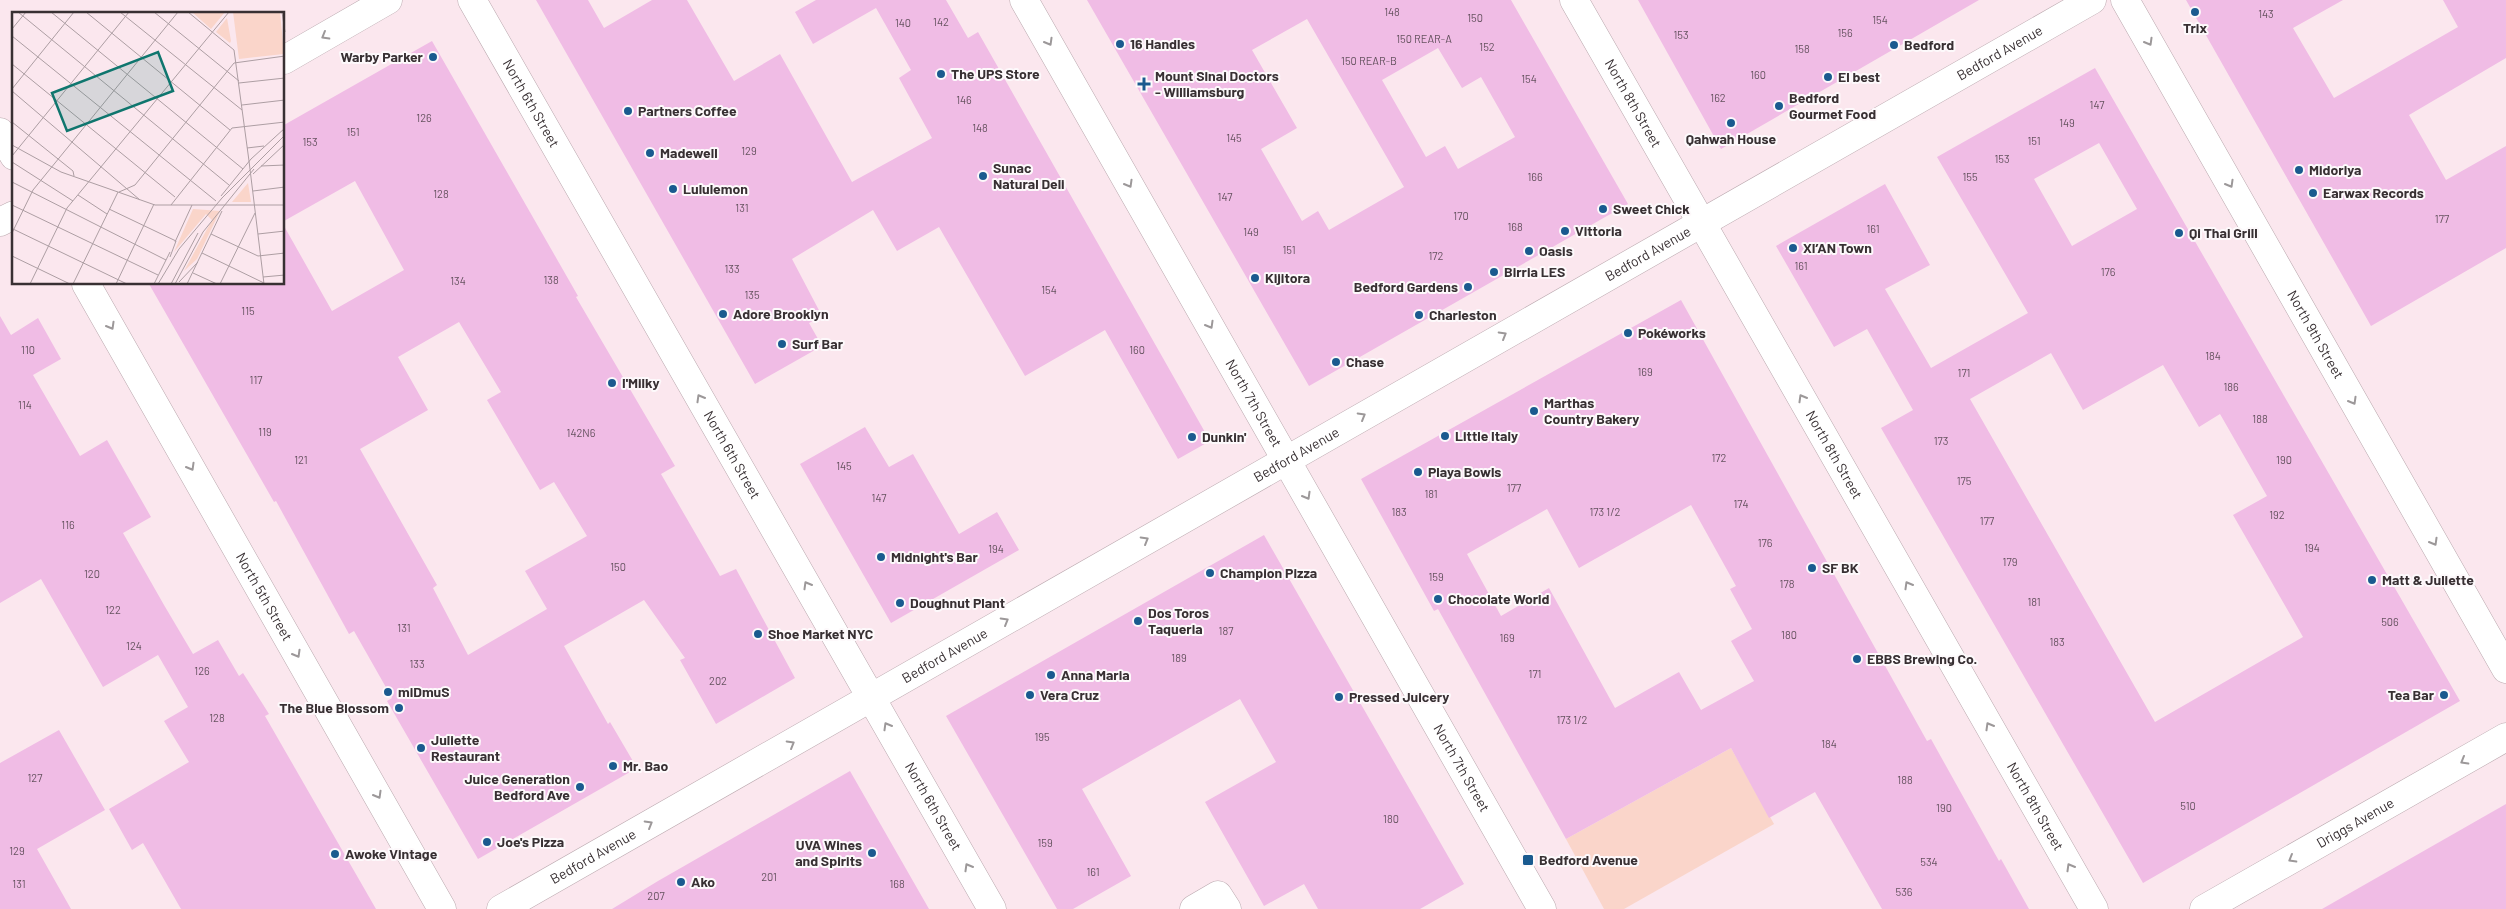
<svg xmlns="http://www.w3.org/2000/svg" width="2506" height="909" viewBox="0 0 2506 909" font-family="Barlow,sans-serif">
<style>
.green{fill:#fad5ca}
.building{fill:#f0bce5;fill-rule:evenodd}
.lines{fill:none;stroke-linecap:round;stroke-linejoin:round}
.minor-casing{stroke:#baa8ae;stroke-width:29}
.minor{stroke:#fff;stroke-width:28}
.oneway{stroke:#9c9899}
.poi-dot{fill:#1a5a8f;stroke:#fdf9fb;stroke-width:2}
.labels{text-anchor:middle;stroke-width:4;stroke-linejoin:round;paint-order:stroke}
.number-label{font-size:11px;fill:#665360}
.poi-label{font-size:14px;font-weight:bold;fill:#383033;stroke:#fdf9fb;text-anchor:start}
.street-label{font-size:14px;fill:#383033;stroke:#fdf9fb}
.inset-road{fill:none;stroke:#ad9ea3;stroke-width:1}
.view{fill:#0f766e;fill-opacity:0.15;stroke:#0f766e;stroke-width:2.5}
.inset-edge{fill:none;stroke:#383033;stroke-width:2.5}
</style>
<rect width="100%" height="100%" fill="#fbe7ee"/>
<path class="green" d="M 1731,748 L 1774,824 L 1624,909 L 1604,909 L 1566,839 Z"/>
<path class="building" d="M 536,0 L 588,0 L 604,28 L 652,0 L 687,0 L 734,81 L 780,54 L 852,182 L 932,138 L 899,78 L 911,70 L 876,8 L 813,44 L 795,12 L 816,0 L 946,0 L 968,38 L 978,32 L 1210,441 L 1178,459 L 1105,330 L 1025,376 L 939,227 L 897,251 L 873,210 L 792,259 L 822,316 L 809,323 L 822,346 L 755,384 Z
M 1087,0 L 1511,0 L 1628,204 L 1309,386 ZM 1307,19 L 1404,187 L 1329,230 L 1318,211 L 1302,221 L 1261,149 L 1297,128 L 1252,50 ZM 1438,48 L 1462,88 L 1481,77 L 1515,137 L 1458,169 L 1445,146 L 1426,157 L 1382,80 Z
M 1638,0 L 1979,0 L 1721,149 Z
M 2186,0 L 2343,0 L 2293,28 L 2334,98 L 2458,27 L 2443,0 L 2506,0 L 2506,58 L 2409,115 L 2446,180 L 2506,146 L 2506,248 L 2371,326 Z
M 432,41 L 578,296 L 576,297 L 675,466 L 661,474 L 720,576 L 736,569 L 795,678 L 716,724 L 680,660 L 685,658 L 644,600 L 564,646 L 608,724 L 610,722 L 637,768 L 478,859 L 387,701 L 392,698 L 375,668 L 354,631 L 349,634 L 276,501 L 274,502 L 149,284 L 284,284 L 284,226 L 332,311 L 404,270 L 355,181 L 284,221 L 284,125 ZM 459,322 L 501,392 L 487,400 L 540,490 L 554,482 L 587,536 L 525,571 L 547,609 L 468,655 L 433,588 L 437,585 L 360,449 L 428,410 L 398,357 Z
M 2095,68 L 2460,701 L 2143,883 L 1881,428 L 1913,410 L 1867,329 L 1834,347 L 1776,246 L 1885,184 L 1930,265 L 1885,289 L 1931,368 L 2028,313 L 1937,157 ZM 2099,143 L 2137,209 L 2072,246 L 2034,179 ZM 2051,353 L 2083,410 L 2163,365 L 2199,427 L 2220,414 L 2267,496 L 2233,515 L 2303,637 L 2155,722 L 1970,399 Z
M 1681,300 L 1927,741 L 1931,739 L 1999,861 L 2001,859 L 2029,909 L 1882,909 L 1815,792 L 1769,818 L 1731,748 L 1566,839 L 1438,609 L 1434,611 L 1361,479 ZM 1691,505 L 1736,586 L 1730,589 L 1752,629 L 1731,641 L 1754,681 L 1701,710 L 1679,672 L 1615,708 L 1549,588 L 1501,616 L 1467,554 L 1547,509 L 1579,568 Z
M 0,316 L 11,335 L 38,318 L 61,359 L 33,375 L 80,456 L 107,440 L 151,517 L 123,533 L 164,605 L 193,654 L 218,640 L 239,676 L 243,673 L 269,714 L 265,716 L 376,909 L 181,909 L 143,843 L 132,850 L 109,809 L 189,762 L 164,721 L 188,707 L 158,655 L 103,687 L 41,579 L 0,603 Z
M 865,427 L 889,467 L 913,454 L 959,534 L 997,512 L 1019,550 L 891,623 L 800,464 Z
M 1264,535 L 1464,884 L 1420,909 L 1318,909 L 1304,884 L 1264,906 L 1205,802 L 1276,762 L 1240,699 L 1082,789 L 1131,876 L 1073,909 L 1057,909 L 946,716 Z
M 59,730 L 105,810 L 37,849 L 71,909 L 0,909 L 0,763 Z
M 850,771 L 929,909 L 612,909 L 658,881 Z
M 2506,804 L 2506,909 L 2322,909 Z"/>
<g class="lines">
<g class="minor-casing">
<g id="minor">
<path id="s1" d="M 472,0 L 992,909"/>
<path id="s2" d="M 1024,0 L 1542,909"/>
<path id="s3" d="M 1574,0 L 2094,909"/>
<path id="s4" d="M 2125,0 L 2506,669"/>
<path d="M 284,60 L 388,0"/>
<path d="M 0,132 L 14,156"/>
<path d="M 0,222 L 14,215"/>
<path id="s5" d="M 86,284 L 442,909"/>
<path id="s6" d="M 501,909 L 2092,0"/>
<path d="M 1194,909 L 1218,895 L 1227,909"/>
<path id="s7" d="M 2204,909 L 2506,737"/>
</g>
</g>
<use href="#minor" class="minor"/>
</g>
<defs><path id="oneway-chevron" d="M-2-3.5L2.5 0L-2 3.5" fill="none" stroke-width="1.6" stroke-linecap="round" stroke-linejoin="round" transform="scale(1.25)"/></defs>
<g class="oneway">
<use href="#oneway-chevron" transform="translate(325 36) rotate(150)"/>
<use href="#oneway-chevron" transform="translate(1049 42) rotate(60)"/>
<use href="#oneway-chevron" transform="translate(2149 42) rotate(60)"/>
<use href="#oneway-chevron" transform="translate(1129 184) rotate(60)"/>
<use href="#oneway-chevron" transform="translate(2230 184) rotate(60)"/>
<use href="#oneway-chevron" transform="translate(1210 325) rotate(60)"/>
<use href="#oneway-chevron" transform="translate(111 326) rotate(60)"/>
<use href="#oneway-chevron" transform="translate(1503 335) rotate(-30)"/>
<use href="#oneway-chevron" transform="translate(700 398) rotate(-120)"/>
<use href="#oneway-chevron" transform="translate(1802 398) rotate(-120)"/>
<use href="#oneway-chevron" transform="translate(2353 401) rotate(60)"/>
<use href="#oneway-chevron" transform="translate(1362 416) rotate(-30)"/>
<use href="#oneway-chevron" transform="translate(191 467) rotate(60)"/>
<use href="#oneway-chevron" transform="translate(1307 496) rotate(60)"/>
<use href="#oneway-chevron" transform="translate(1145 540) rotate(-30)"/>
<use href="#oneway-chevron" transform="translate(2434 542) rotate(60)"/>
<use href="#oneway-chevron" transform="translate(807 585) rotate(-120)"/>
<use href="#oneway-chevron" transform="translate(1908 585) rotate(-120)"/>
<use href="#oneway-chevron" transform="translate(1005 621) rotate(-30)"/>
<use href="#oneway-chevron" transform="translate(297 654) rotate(60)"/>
<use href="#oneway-chevron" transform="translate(887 726) rotate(-120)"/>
<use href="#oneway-chevron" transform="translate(1989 726) rotate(-120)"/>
<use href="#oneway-chevron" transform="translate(791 744) rotate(-30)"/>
<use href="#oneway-chevron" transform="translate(2464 761) rotate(150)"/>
<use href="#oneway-chevron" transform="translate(378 795) rotate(60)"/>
<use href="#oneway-chevron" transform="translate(649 824) rotate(-30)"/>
<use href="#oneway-chevron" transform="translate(2292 859) rotate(150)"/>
<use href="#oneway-chevron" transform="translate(968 867) rotate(-120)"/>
<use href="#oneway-chevron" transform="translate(2070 867) rotate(-120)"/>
</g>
<g class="poi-dot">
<circle cx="2195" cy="12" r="5"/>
<circle cx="1120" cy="44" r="5"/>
<circle cx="1894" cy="45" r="5"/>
<circle cx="433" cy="57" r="5"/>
<circle cx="941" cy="74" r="5"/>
<circle cx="1828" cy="77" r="5"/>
<path d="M1141.5 76.5h5v5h5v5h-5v5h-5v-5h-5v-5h5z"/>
<circle cx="1779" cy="106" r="5"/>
<circle cx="628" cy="111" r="5"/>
<circle cx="1731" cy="123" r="5"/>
<circle cx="650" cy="153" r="5"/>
<circle cx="2299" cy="170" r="5"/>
<circle cx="983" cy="176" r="5"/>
<circle cx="673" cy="189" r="5"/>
<circle cx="2313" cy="193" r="5"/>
<circle cx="1603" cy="209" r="5"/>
<circle cx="1565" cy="231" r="5"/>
<circle cx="2179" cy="233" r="5"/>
<circle cx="1793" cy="248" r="5"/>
<circle cx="1529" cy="251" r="5"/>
<circle cx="1494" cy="272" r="5"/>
<circle cx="1255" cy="278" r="5"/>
<circle cx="1468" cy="287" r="5"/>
<circle cx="723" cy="314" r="5"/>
<circle cx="1419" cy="315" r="5"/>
<circle cx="1628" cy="333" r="5"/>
<circle cx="782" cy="344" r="5"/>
<circle cx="1336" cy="362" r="5"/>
<circle cx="612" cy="383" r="5"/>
<circle cx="1534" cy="411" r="5"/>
<circle cx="1445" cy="436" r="5"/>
<circle cx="1192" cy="437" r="5"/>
<circle cx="1418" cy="472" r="5"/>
<circle cx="881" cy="557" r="5"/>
<circle cx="1812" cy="568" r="5"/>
<circle cx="1210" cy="573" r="5"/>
<circle cx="2372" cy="580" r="5"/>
<circle cx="1438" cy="599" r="5"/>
<circle cx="900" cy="603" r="5"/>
<circle cx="1138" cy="621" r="5"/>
<circle cx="758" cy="634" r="5"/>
<circle cx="1857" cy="659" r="5"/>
<circle cx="1051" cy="675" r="5"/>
<circle cx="388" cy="692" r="5"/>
<circle cx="1030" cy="695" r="5"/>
<circle cx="2444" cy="695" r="5"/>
<circle cx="1339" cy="697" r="5"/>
<circle cx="399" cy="708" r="5"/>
<circle cx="421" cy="748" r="5"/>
<circle cx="613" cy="766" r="5"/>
<circle cx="580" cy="787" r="5"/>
<circle cx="487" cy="842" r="5"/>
<circle cx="872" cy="853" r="5"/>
<circle cx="335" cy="854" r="5"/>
<rect x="1522" y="854" width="12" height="12" rx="2.5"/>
<circle cx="681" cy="882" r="5"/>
</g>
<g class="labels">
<g class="number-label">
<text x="1392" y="16">148</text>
<text x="2266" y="18">143</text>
<text x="1475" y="22">150</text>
<text x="1880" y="24">154</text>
<text x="941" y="26">142</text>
<text x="903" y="27">140</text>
<text x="1845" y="37">156</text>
<text x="1681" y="39">153</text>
<text x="1424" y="43">150 REAR-A</text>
<text x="1487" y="51">152</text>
<text x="1802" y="53">158</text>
<text x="1369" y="65">150 REAR-B</text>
<text x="1758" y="79">160</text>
<text x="1529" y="83">154</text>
<text x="1718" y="102">162</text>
<text x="964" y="104">146</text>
<text x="2097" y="109">147</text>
<text x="424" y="122">126</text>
<text x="2067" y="127">149</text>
<text x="980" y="132">148</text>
<text x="353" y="136">151</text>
<text x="1234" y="142">145</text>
<text x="2034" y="145">151</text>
<text x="310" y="146">153</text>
<text x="749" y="155">129</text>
<text x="2002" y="163">153</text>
<text x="1535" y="181">166</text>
<text x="1970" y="181">155</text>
<text x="441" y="198">128</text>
<text x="1225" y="201">147</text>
<text x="742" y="212">131</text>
<text x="1461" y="220">170</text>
<text x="2442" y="223">177</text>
<text x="1515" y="231">168</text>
<text x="1873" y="233">161</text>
<text x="1251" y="236">149</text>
<text x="1289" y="254">151</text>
<text x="1436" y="260">172</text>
<text x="1801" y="270">161</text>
<text x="732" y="273">133</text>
<text x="2108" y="276">176</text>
<text x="551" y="284">138</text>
<text x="458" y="285">134</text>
<text x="1049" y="294">154</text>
<text x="752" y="299">135</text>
<text x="248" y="315">115</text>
<text x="28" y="354">110</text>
<text x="1137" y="354">160</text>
<text x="2213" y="360">184</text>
<text x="1645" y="376">169</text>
<text x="1964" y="377">171</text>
<text x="256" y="384">117</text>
<text x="2231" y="391">186</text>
<text x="25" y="409">114</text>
<text x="2260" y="423">188</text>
<text x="265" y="436">119</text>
<text x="581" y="437">142N6</text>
<text x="1941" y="445">173</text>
<text x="1719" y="462">172</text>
<text x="301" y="464">121</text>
<text x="2284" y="464">190</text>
<text x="844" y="470">145</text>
<text x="1964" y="485">175</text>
<text x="1514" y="492">177</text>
<text x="1431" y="498">181</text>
<text x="879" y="502">147</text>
<text x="1741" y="508">174</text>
<text x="1399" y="516">183</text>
<text x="1605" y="516">173 1/2</text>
<text x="2277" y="519">192</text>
<text x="1987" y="525">177</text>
<text x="68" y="529">116</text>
<text x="1765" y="547">176</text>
<text x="2312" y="552">194</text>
<text x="996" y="553">194</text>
<text x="2010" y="566">179</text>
<text x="618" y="571">150</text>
<text x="92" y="578">120</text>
<text x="1436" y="581">159</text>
<text x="1787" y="588">178</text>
<text x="2034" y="606">181</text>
<text x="113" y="614">122</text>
<text x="2390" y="626">506</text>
<text x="404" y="632">131</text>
<text x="1226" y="635">187</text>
<text x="1789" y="639">180</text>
<text x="1507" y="642">169</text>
<text x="2057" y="646">183</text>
<text x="134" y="650">124</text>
<text x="1179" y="662">189</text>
<text x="417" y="668">133</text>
<text x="202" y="675">126</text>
<text x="1535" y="678">171</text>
<text x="718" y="685">202</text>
<text x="217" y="722">128</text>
<text x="1572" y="724">173 1/2</text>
<text x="1042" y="741">195</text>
<text x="1829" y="748">184</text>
<text x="35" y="782">127</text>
<text x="1905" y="784">188</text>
<text x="2188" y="810">510</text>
<text x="1944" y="812">190</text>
<text x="1391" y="823">180</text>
<text x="1045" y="847">159</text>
<text x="17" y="855">129</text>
<text x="1929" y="866">534</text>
<text x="1093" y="876">161</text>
<text x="769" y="881">201</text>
<text x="19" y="888">131</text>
<text x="897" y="888">168</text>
<text x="1904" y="896">536</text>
<text x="656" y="900">207</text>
</g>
<g class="poi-label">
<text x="2195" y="33" text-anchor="middle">Trix</text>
<text x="1130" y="49">16 Handles</text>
<text x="1904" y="50">Bedford</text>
<text x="423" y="62" text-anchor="end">Warby Parker</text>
<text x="951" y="79">The UPS Store</text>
<text x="1155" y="81">Mount Sinai Doctors<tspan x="1155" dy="16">- Williamsburg</tspan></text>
<text x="1838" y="82">El best</text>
<text x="1789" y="103">Bedford<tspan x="1789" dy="16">Gourmet Food</tspan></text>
<text x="638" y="116">Partners Coffee</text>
<text x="1731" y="144" text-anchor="middle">Qahwah House</text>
<text x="660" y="158">Madewell</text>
<text x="993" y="173">Sunac<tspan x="993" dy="16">Natural Deli</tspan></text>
<text x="2309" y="175">Midoriya</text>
<text x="683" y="194">Lululemon</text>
<text x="2323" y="198">Earwax Records</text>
<text x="1613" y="214">Sweet Chick</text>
<text x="1575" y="236">Vittoria</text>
<text x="2189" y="238">Qi Thai Grill</text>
<text x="1803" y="253">XI’AN Town</text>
<text x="1539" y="256">Oasis</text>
<text x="1504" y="277">Birria LES</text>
<text x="1265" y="283">Kijitora</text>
<text x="1458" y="292" text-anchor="end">Bedford Gardens</text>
<text x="733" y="319">Adore Brooklyn</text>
<text x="1429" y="320">Charleston</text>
<text x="1638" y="338">Pokéworks</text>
<text x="792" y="349">Surf Bar</text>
<text x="1346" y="367">Chase</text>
<text x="622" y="388">I'Milky</text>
<text x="1544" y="408">Marthas<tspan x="1544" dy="16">Country Bakery</tspan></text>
<text x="1455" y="441">Little Italy</text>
<text x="1202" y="442">Dunkin'</text>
<text x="1428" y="477">Playa Bowls</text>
<text x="891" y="562">Midnight's Bar</text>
<text x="1822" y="573">SF BK</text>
<text x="1220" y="578">Champion Pizza</text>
<text x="2382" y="585">Matt &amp; Juliette</text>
<text x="1448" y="604">Chocolate World</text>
<text x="910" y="608">Doughnut Plant</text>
<text x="1148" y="618">Dos Toros<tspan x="1148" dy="16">Taqueria</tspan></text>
<text x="768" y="639">Shoe Market NYC</text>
<text x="1867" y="664">EBBS Brewing Co.</text>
<text x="1061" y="680">Anna Maria</text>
<text x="398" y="697">miDmuS</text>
<text x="1040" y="700">Vera Cruz</text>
<text x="2434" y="700" text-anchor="end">Tea Bar</text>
<text x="1349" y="702">Pressed Juicery</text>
<text x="389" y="713" text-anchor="end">The Blue Blossom</text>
<text x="431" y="745">Juliette<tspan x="431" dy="16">Restaurant</tspan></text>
<text x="623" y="771">Mr. Bao</text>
<text x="570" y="784" text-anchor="end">Juice Generation<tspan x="570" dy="16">Bedford Ave</tspan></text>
<text x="497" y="847">Joe's Pizza</text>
<text x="862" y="850" text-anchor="end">UVA Wines<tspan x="862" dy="16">and Spirits</tspan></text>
<text x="345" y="859">Awoke Vintage</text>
<text x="1539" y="865">Bedford Avenue</text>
<text x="691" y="887">Ako</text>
</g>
<g class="street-label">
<text dy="5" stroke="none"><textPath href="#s6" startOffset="1726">Bedford Avenue</textPath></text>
<text dy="5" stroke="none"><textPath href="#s1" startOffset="119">North 6th Street</textPath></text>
<text dy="5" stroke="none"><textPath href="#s3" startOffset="119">North 8th Street</textPath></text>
<text dy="5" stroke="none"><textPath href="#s6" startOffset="1321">Bedford Avenue</textPath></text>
<text dy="5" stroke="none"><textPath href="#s4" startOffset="385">North 9th Street</textPath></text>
<text dy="5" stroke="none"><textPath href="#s2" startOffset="464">North 7th Street</textPath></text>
<text dy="5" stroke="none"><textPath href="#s6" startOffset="916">Bedford Avenue</textPath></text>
<text dy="5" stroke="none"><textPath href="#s1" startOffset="524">North 6th Street</textPath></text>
<text dy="5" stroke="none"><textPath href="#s3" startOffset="524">North 8th Street</textPath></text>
<text dy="5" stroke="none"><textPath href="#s5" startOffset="360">North 5th Street</textPath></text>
<text dy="5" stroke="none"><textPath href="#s6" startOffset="511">Bedford Avenue</textPath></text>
<text dy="5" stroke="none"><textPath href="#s2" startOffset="884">North 7th Street</textPath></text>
<text dy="5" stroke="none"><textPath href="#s1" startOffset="929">North 6th Street</textPath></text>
<text dy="5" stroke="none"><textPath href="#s3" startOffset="929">North 8th Street</textPath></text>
<text dy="5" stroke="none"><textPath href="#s7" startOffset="174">Driggs Avenue</textPath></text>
<text dy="5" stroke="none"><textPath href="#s6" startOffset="106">Bedford Avenue</textPath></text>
</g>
</g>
<g transform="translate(12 12)">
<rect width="272" height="272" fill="#fbe7ee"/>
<path d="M 180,0 L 213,0 L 199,17 ZM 221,0 L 268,0 L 272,42 L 227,47 ZM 215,6 L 219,29 L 218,31 L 204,20 ZM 236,171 L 239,190 L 220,190 ZM 181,197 L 208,199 L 185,247 L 172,259 L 200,208 L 194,202 L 162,240 Z" fill="#fad5ca"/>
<path class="inset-road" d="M 6,0 L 217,173M 39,0 L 231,157M 74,0 L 218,118M 108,0 L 230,98M 142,0 L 227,69M 176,0 L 222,38 L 237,149M 270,0 L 273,20M 0,17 L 14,0M 0,24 L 204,189M 0,52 L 163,185M 227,71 L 273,66M 0,77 L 62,0M 0,79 L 128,188M 230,93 L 273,88M 0,110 L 61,159 L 62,164M 0,133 L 49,160 L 143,193 L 273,193M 235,136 L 252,134M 0,144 L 117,0M 237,149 L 252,272M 0,150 L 61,189M 249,154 L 273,153M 241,162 L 273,132M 0,170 L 154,248M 241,179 L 273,175M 107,180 L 123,173 L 222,51 L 273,44M 66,183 L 95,202M 209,184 L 239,147 L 273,116M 0,193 L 146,263M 159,193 L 220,116 L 273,110M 97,197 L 164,229M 1,217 L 115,272M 0,221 L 21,178 L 166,0M 199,222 L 246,244 L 273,241M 246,222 L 273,219M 163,230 L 180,193M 190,241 L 252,271M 0,244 L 58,272M 158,245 L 164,229M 181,261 L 205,272M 251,265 L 273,263M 167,270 L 186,250M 18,272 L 55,196 L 217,0M 61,272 L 106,180M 104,272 L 142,192M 142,272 L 158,240M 146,272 L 167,237 L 210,186 L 273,123M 159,272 L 186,221M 163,272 L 191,220 L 242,157M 175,272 L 210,199M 208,272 L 243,201"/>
<path class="view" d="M 146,40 L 161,79 L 55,119 L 40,81 Z"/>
<rect width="272" height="272" class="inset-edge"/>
</g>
</svg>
